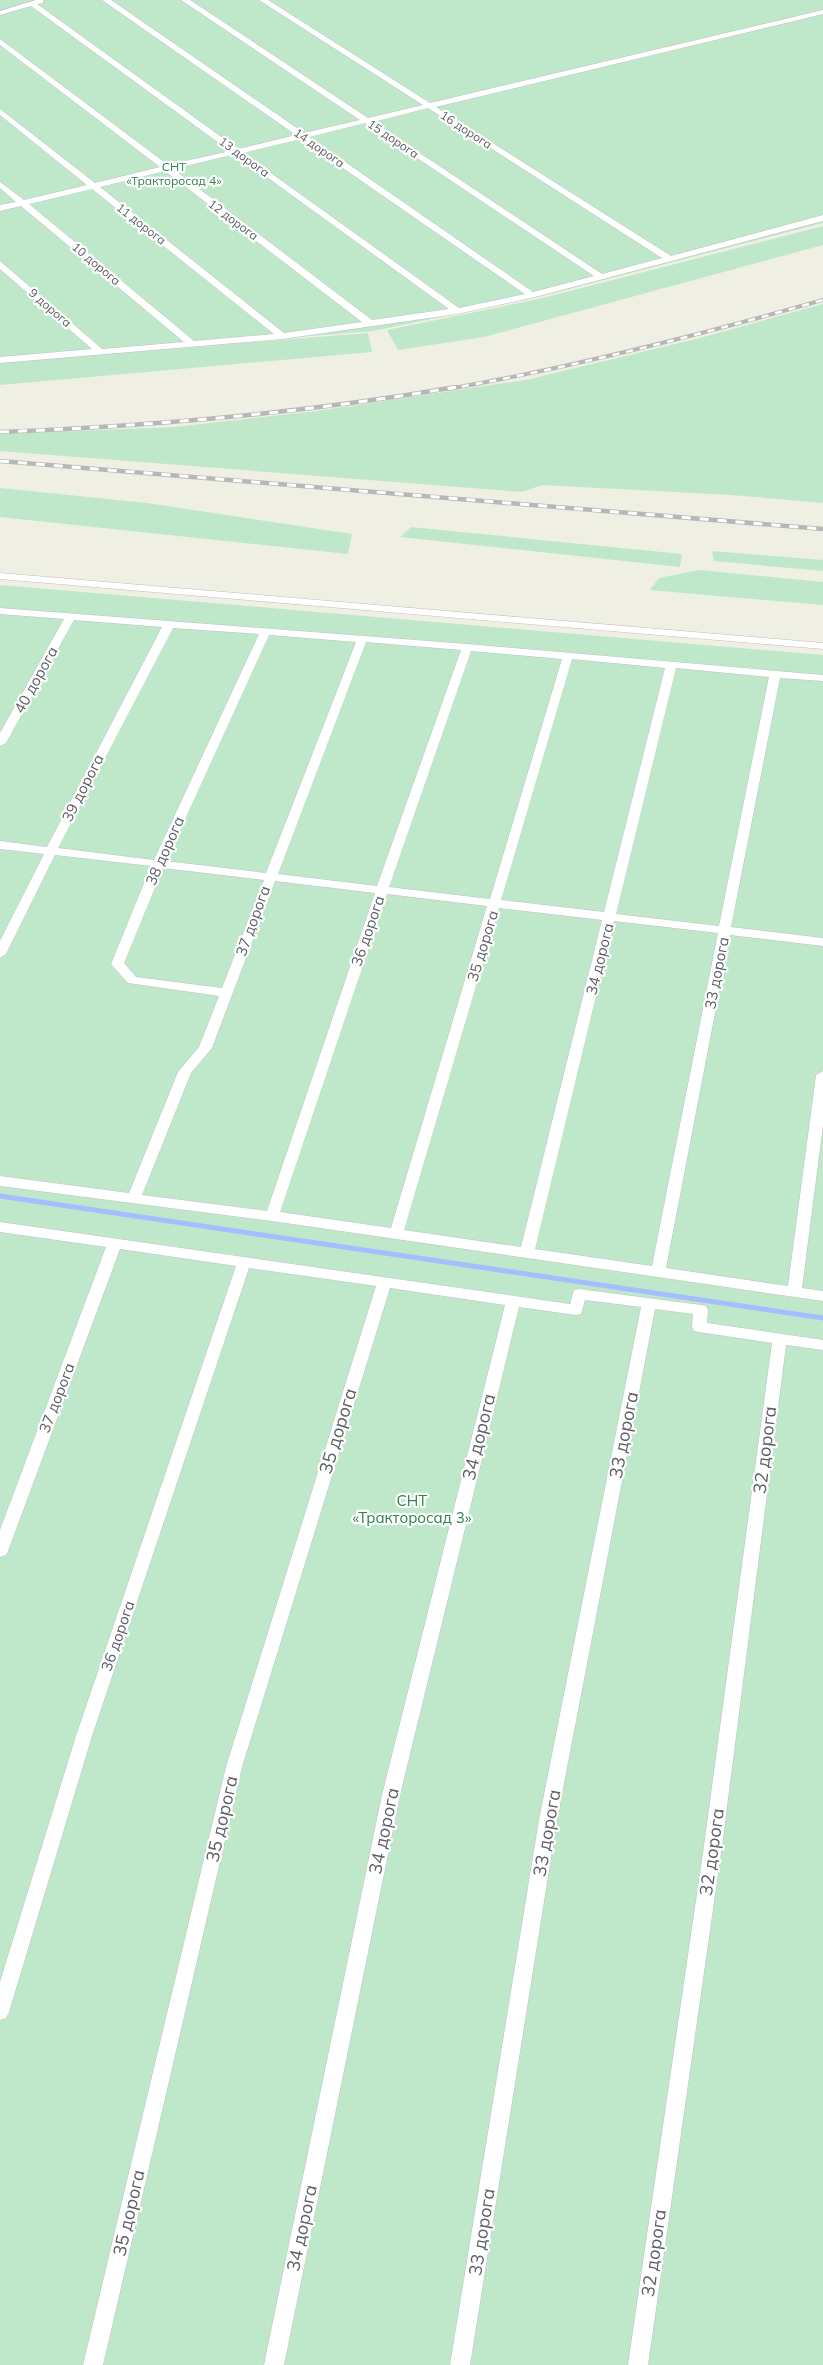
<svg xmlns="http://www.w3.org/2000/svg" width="823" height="2365" viewBox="0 0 823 2365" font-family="Mulish,sans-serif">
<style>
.green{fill:#bfe8cb}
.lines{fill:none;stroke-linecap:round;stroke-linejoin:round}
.stream{stroke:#a4beff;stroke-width:5}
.street-casing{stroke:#bebfc6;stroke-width:1}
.street{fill:#fff;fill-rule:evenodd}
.rail-far1-casing{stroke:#b7b7b8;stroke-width:4}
.rail-casing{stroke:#b7b7b8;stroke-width:4.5}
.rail-far1{stroke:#fff;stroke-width:2.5;stroke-dasharray:7;stroke-linecap:butt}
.rail{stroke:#fff;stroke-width:3;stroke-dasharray:9;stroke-linecap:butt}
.labels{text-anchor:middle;stroke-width:4.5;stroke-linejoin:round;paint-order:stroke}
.far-street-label{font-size:12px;fill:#5c5d65;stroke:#fff}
.far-park-label{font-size:12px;fill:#30814b;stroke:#fff}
.street-label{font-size:15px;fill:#5c5d65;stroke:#fff}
.park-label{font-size:15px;fill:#30814b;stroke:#fff}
.near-street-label{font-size:18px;fill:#5c5d65;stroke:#fff}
</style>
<rect width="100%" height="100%" fill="#efefe4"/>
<path class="green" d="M 0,0 L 823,0 L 823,223 L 538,297 L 373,331 L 0,361 Z
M 823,226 L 823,245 L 484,337 L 398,350 L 387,330 L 539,299 Z
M 823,304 L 823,503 L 731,495 L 542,485 L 522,492 L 0,451 L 0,434 L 175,427 L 316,411 L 526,380 L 700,338 Z
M 368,333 L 372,352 L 0,385 L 0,362 Z
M 0,488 L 147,503 L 352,534 L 348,554 L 0,517 Z
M 411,527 L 682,554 L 680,567 L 400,537 Z
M 712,551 L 823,560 L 823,571 L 714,561 Z
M 699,570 L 823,582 L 823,605 L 650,590 L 659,578 Z
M 0,585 L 823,655 L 823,2365 L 0,2365 Z"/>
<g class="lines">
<path class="stream" d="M 0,1196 L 823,1318"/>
<g class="street-casing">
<path id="street" d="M 36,0 L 43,0 L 43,3 L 37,4 L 238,149 L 296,135 L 102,0 L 111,0 L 304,133 L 360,120 L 181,0 L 190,0 L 368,118 L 423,105 L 259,0 L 268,0 L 430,103 L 823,10 L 823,14 L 436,107 L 671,256 L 823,215 L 823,221 L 535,297 L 457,314 L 282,339 L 0,363 L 0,357 L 92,349 L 0,269 L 0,261 L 102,349 L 184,342 L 21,206 L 0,211 L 0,205 L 16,202 L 0,188 L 0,182 L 24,200 L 87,185 L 0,115 L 0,109 L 95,183 L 160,167 L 0,45 L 0,39 L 168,165 L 230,151 L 31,6 L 0,15 L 0,11 ZM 428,108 L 662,258 L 602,274 L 373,122 ZM 365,123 L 594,276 L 533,292 L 309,137 ZM 301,139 L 525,294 L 459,308 L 243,153 ZM 235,154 L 449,309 L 372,320 L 173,169 ZM 165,171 L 362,322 L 284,333 L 100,187 ZM 92,189 L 274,334 L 194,341 L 29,204 Z
M 0,573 L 823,643 L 823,649 L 0,579 Z
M 0,608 L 467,644 L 823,675 L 823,681 L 780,678 L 731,927 L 823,938 L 823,946 L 730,935 L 666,1268 L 788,1286 L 816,1075 L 823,1071 L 823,1125 L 802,1288 L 823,1291 L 823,1301 L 272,1221 L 0,1186 L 0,1176 L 129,1193 L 178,1072 L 199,1047 L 219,996 L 128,983 L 111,964 L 151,866 L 55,855 L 6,954 L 0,958 L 0,941 L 44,854 L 0,849 L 0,841 L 47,847 L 162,627 L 74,620 L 6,743 L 0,746 L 0,733 L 64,619 L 0,614 ZM 173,628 L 259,634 L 154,860 L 58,848 ZM 269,635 L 356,642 L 266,873 L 166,861 ZM 366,642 L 461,650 L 377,886 L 278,874 ZM 471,651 L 562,659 L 490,899 L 389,887 ZM 572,659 L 665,668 L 604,912 L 501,900 ZM 676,668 L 769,677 L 719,926 L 616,914 ZM 163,868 L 264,880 L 222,988 L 136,977 L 124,963 ZM 275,881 L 375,893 L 267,1211 L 142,1195 L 191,1073 L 212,1048 ZM 387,894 L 487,906 L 391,1228 L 280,1212 ZM 499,908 L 602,920 L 521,1247 L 404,1230 ZM 614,921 L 718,933 L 652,1266 L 535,1249 Z
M 0,1222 L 570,1304 L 574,1290 L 579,1289 L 701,1305 L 706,1306 L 708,1310 L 707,1323 L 823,1340 L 823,1350 L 786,1345 L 722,1846 L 648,2365 L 628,2365 L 704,1846 L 772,1343 L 699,1332 L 694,1331 L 692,1327 L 693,1314 L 655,1309 L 557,1820 L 470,2365 L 450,2365 L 539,1820 L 641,1307 L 585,1300 L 581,1314 L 576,1315 L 519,1307 L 400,1795 L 284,2365 L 264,2365 L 382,1795 L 505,1305 L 390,1288 L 242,1767 L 103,2365 L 83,2365 L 226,1767 L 376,1286 L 249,1268 L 92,1736 L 9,2012 L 6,2018 L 0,2020 L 0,1982 L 76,1736 L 236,1266 L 120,1249 L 8,1551 L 6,1555 L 0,1557 L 0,1530 L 106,1247 L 0,1232 Z"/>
</g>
<use href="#street" class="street"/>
<g class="rail-far1-casing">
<path id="rail-far1" d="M 448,389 C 575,367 699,335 823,300"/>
</g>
<g class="rail-casing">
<path id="rail" d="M 0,432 C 153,426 305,413 456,387
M 0,461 L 823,529"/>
</g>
<use href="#rail-far1" class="rail-far1"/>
<use href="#rail" class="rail"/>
</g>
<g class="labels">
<g class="far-street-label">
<text transform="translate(466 130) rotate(33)" y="4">16 дорога</text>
<text transform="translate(393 139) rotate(34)" y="4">15 дорога</text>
<text transform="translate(319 148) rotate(35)" y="4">14 дорога</text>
<text transform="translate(244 157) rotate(36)" y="4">13 дорога</text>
<text transform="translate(233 220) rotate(37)" y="4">12 дорога</text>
<text transform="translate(141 224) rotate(38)" y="4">11 дорога</text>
<text transform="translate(96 264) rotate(40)" y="4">10 дорога</text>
<text transform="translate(50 308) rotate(41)" y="4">9 дорога</text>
</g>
<g class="far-park-label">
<text x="174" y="171">СНТ<tspan x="174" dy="14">«Тракторосад 4»</tspan></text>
</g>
<g class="street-label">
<text transform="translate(36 680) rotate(-61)" y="5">40 дорога</text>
<text transform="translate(83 788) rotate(-63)" y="5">39 дорога</text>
<text transform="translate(165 851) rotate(-66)" y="5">38 дорога</text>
<text transform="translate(253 921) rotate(-70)" y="5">37 дорога</text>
<text transform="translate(368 931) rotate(-71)" y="5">36 дорога</text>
<text transform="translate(483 946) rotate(-73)" y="5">35 дорога</text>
<text transform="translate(600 959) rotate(-76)" y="5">34 дорога</text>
<text transform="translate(717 973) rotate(-79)" y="5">33 дорога</text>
<text transform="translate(57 1398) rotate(-69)" y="5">37 дорога</text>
<text transform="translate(118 1636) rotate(-71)" y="5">36 дорога</text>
</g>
<g class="park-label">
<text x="412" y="1506">СНТ<tspan x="412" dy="17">«Тракторосад 3»</tspan></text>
</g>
<g class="near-street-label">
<text transform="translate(338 1431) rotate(-73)" y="6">35 дорога</text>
<text transform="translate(624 1435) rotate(-79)" y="6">33 дорога</text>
<text transform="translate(479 1437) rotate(-76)" y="6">34 дорога</text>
<text transform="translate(765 1450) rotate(-83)" y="6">32 дорога</text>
<text transform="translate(222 1819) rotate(-77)" y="6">35 дорога</text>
<text transform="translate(384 1831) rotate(-78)" y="6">34 дорога</text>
<text transform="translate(547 1833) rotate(-80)" y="6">33 дорога</text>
<text transform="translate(712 1852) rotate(-82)" y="6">32 дорога</text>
<text transform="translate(129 2213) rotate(-77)" y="6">35 дорога</text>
<text transform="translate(302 2228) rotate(-78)" y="6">34 дорога</text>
<text transform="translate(482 2232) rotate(-81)" y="6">33 дорога</text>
<text transform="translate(654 2253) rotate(-82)" y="6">32 дорога</text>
</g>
</g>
</svg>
